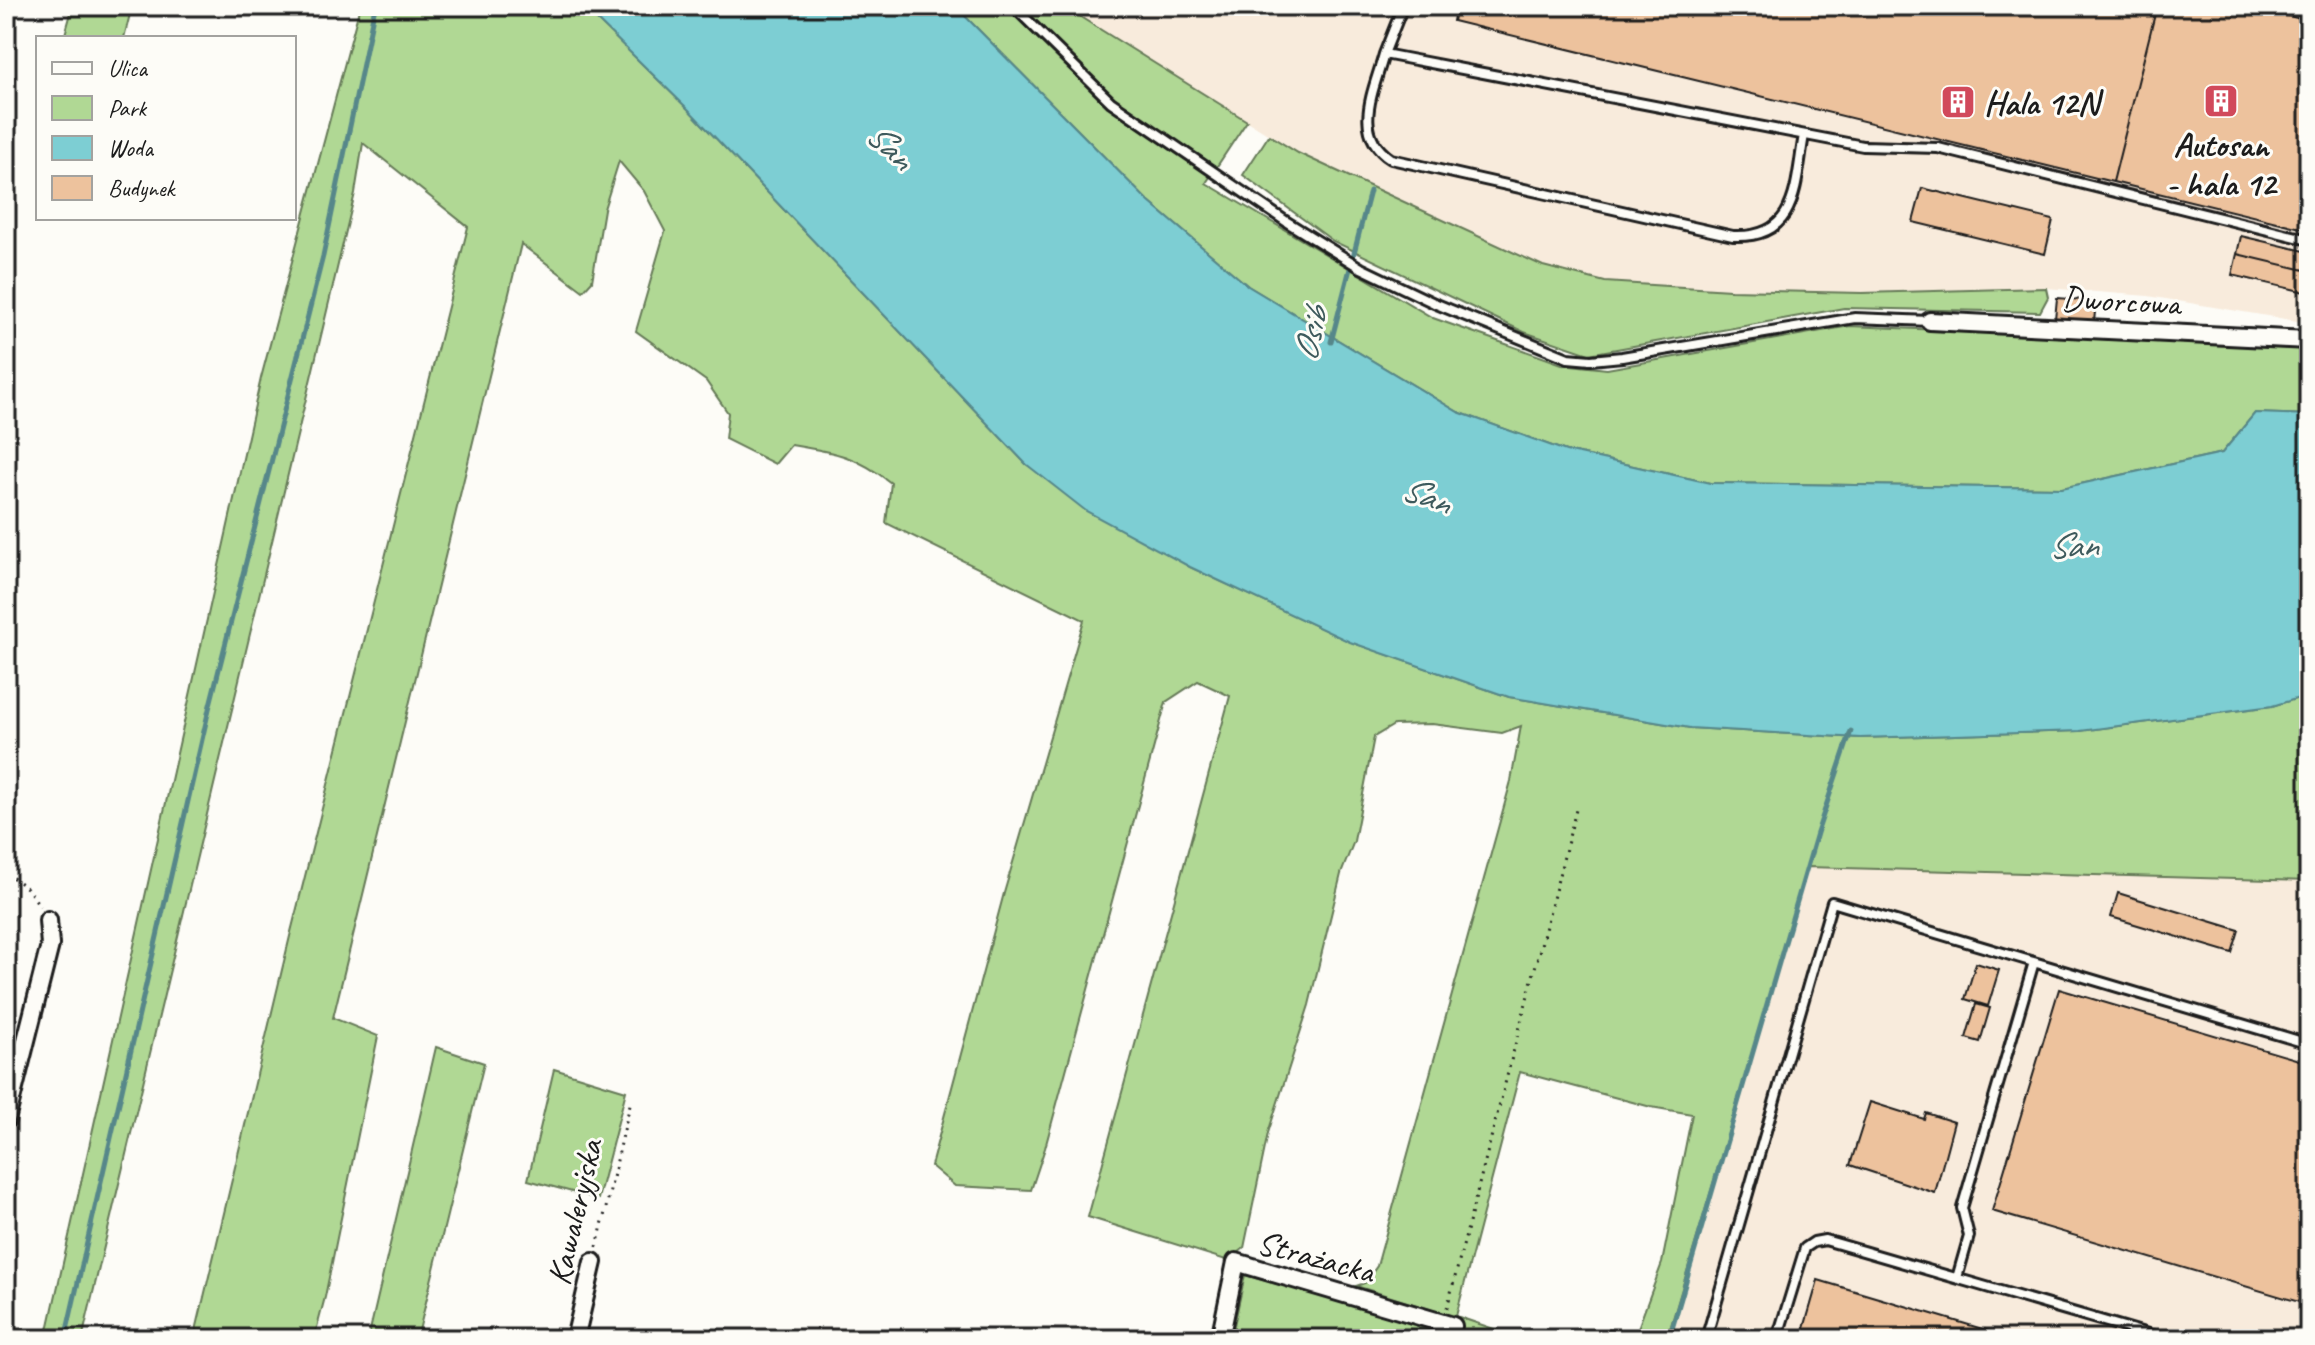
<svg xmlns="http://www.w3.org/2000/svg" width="2315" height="1345" viewBox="0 0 2315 1345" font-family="Caveat,sans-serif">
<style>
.built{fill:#f8ebdc}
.green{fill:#b0d894;stroke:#667a58;stroke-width:2}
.water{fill:#7dced3;stroke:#56878a;stroke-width:2}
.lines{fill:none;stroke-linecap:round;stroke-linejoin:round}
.stream{stroke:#56878a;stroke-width:5}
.building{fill:#edc29d;stroke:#1c1c1c;stroke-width:2}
.service-casing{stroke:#1c1c1c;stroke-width:14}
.minor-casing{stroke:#1c1c1c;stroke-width:22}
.path{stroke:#1c1c1c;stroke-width:3;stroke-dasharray:2 6;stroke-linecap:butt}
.service{stroke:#fdfcf7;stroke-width:8}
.minor{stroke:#fdfcf7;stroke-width:16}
.labels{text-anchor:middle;stroke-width:6;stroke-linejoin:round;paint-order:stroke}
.poi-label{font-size:34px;font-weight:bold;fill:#1c1c1c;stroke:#fdfcf7;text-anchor:start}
.street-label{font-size:34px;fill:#1c1c1c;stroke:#fdfcf7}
.water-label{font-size:36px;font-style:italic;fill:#3e5a5c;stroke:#fdfcf7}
</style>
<rect width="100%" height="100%" fill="#fdfcf7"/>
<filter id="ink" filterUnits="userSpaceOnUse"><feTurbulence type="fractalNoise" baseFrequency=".0125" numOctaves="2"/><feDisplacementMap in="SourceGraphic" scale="16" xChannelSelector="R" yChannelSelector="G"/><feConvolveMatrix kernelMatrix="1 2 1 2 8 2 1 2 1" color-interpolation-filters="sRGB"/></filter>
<g filter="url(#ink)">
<path class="built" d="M 1071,6 L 2309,6 L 2309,323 L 2148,296 L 2046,288 L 1863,293 L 1730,290 L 1605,282 L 1543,267 L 1298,153 L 1082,18 Z
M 1807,867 L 2309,881 L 2309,1339 L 1667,1339 Z"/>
<path class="green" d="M 73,6 L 132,6 L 124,38 L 64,38 Z
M 360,6 L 583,6 L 689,110 L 1026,464 L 1190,567 L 1351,642 L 1509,697 L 1690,728 L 1860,738 L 2080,731 L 2272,706 L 2309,695 L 2309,881 L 1807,867 L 1667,1339 L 1634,1339 L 1662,1263 L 1692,1114 L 1651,1107 L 1520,1072 L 1456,1316 L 1523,1339 L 1231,1339 L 1245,1275 L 1457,1335 L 1455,1317 L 1356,1286 L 1365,1283 L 1377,1266 L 1511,781 L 1521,726 L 1502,733 L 1432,724 L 1394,725 L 1374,737 L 1354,841 L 1341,874 L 1309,1005 L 1268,1133 L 1244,1248 L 1229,1261 L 1088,1217 L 1230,696 L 1198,681 L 1166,702 L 1045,1148 L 1031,1190 L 955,1186 L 931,1166 L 1004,893 L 1084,620 L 886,523 L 891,483 C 856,455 834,452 791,445 L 775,464 L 725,439 L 728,413 L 706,381 L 636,331 L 665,231 L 644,191 L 619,161 L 604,209 L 592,281 L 583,291 L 521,244 L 333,1018 L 378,1036 L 325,1297 L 314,1339 L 194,1339 L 291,932 L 468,227 L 363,143 L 355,193 L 82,1339 L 46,1339 L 261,378 Z
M 955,6 L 1071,6 L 1082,18 L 1247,121 L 1206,183 L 1433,318 L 1562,364 L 1607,369 L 1850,326 L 2257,344 L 2309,348 L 2309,415 L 2255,413 L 2222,453 L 2062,488 L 1710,483 L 1566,451 L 1458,412 L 1248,286 L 1149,202 Z
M 1269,135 L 1298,153 L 1543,266 L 1605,282 L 1730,290 L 1862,293 L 2046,288 L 2048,297 L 2040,312 L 1844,308 L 1589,354 L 1524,332 L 1333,241 L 1243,175 Z
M 436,1047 L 484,1063 L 417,1339 L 368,1339 Z
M 554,1069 L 626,1091 L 598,1199 L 528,1180 Z"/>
<path class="water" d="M 583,6 L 955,6 L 1149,202 L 1248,286 L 1458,412 L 1566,451 L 1710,483 L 2062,488 L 2222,453 L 2255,413 L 2309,415 L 2309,695 L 2272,706 L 2080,731 L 1860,738 L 1690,728 L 1509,697 L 1350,642 L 1190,567 L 1086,511 L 1026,464 L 689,110 Z"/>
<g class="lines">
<path class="stream" d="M 1331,342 L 1370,191
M 65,1339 L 209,709 L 323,256 L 375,6
M 1669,1339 L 1817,833 L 1851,731"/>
</g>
<path class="building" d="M 1456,6 L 2157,6 L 2113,182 L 1453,21 Z
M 2157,6 L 2250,6 L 2309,21 L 2309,230 L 2113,182 Z
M 1922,188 L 2053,220 L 2045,254 L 1913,222 Z
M 2241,236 L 2309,252 L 2309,271 L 2237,254 Z
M 2237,254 L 2309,271 L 2309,293 L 2232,275 Z
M 2057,298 L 2096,301 L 2094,322 L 2055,319 Z
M 2118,893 L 2239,930 L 2232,953 L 2111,917 Z
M 1976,963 L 1999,970 L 1988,1006 L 1965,999 Z
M 2059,989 L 2309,1063 L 2309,1305 L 1992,1211 Z
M 1976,1004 L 1990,1008 L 1980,1042 L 1966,1038 Z
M 1870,1102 L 1924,1119 L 1926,1113 L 1954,1122 L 1935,1193 L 1850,1165 Z
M 1818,1280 L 2016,1339 L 1801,1339 Z"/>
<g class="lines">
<g class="service-casing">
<path id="service" d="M 1013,6 L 1111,102 L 1287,222 L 1361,268 L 1434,303 L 1568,358 L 1591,360 L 1622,357 L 1855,318 L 1930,321
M 1403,6 L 1384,54 L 1863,146 L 1938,148 L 2309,240
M 1384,54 C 1374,91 1351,133 1391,159 L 1733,236 C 1799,239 1795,184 1804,135
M 1957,1278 L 1969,1236 L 1962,1208 L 2034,962
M 1706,1339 L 1832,902 L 2309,1044
M 1777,1339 L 1805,1248 L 1814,1242 L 1825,1240 L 2165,1339"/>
</g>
<g class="minor-casing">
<path id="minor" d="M 1930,321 L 2309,340
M 6,1120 L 50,945 L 48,920
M 575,1339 L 593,1262
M 1220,1339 L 1236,1262 L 1453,1326"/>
</g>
<path class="path" d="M 6,873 L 27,888 L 40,906
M 597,1247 L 631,1100
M 1447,1308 L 1577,806"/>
<use href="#service" class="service"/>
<use href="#minor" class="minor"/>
</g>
</g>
<defs>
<g id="building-square" transform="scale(1.8)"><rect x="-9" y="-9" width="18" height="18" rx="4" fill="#d1495b" stroke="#fdfcf7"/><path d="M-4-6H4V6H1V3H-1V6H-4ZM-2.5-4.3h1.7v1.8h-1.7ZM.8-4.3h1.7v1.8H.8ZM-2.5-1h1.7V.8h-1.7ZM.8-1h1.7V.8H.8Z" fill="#fff"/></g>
</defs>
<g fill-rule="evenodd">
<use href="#building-square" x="2221" y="101"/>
<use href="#building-square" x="1958" y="102"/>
</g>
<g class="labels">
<g class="poi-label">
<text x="1984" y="114">Hala 12N</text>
<text x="2221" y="156" text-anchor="middle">Autosan<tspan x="2221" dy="39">- hala 12</tspan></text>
</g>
<g class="street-label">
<text transform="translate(2121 300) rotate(3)" y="12">Dworcowa</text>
<text transform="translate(574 1212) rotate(-77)" y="12">Kawaleryjska</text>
<text transform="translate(1316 1256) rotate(15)" y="12">Strażacka</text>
</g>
<g class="water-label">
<text transform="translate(891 145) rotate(45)" y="13">San</text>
<text transform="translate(1309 334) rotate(-76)" y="13">Osib</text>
<text transform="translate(1427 494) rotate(21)" y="13">San</text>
<text transform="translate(2073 544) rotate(-1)" y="13">San</text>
</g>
</g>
<rect width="2315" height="1345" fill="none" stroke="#fdfcf7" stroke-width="32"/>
<rect x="16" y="16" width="2283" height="1313" fill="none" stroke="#1c1c1c" stroke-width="3" filter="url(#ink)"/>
<rect x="36" y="36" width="260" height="184" fill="#fdfcf7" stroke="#a3a29f" stroke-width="2"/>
<rect x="52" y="62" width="40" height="12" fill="#fdfcf7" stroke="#a3a29f" stroke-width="2"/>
<text x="108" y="76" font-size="24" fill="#1c1c1c">Ulica</text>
<rect x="52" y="96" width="40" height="24" fill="#b0d894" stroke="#a3a29f" stroke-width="2"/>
<text x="108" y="116" font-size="24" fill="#1c1c1c">Park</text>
<rect x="52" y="136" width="40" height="24" fill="#7dced3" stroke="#a3a29f" stroke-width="2"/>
<text x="108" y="156" font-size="24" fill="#1c1c1c">Woda</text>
<rect x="52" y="176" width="40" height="24" fill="#edc29d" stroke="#a3a29f" stroke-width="2"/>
<text x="108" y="196" font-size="24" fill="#1c1c1c">Budynek</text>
</svg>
